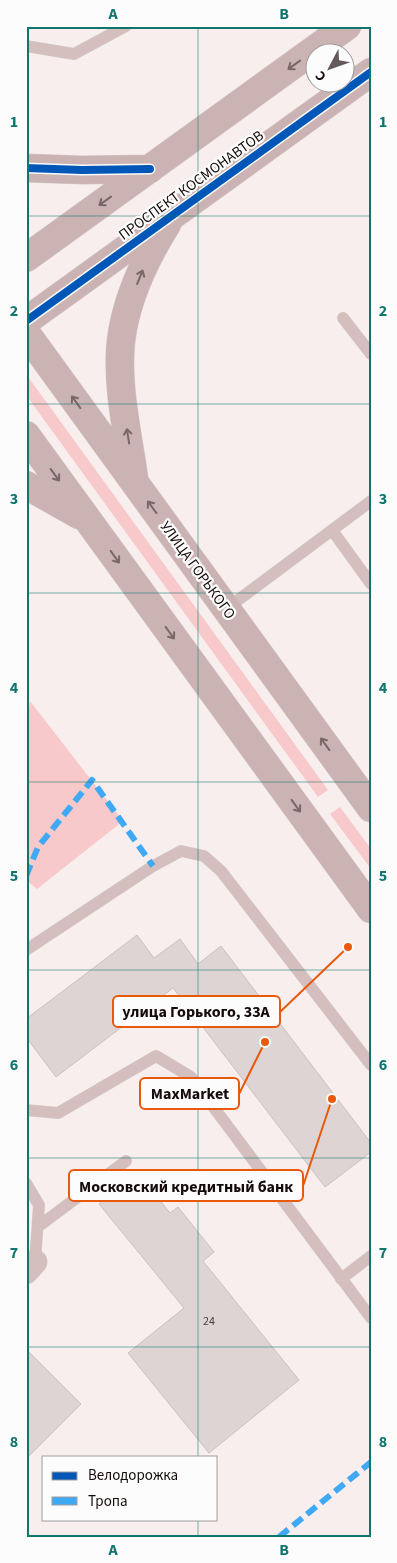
<svg xmlns="http://www.w3.org/2000/svg" width="397" height="1563" viewBox="0 0 397 1563" font-family="'Source Sans 3',sans-serif">
<style>
.green{fill:#f7c9ca}
.building{fill:#dfd4d4;stroke:#cbc0c0}
.lines{fill:none;stroke-linecap:round;stroke-linejoin:round}
.lane-casing{stroke:#d4cbcb;stroke-width:12}
.street-casing{stroke:#d4cbcb;stroke-width:25}
.secondary-casing{stroke:#d4cbcb;stroke-width:29}
.lane{stroke:#d4bebe;stroke-width:11}
.street{stroke:#d4bebe;stroke-width:24}
.secondary{stroke:#ccb3b3;stroke-width:28}
.quiet{stroke:#3fa9f5;stroke-width:6;stroke-dasharray:12 6;stroke-linecap:butt}
.cycleway-casing{stroke:#fcfcfc;stroke-width:11}
.cycleway{stroke:#0057b8;stroke-width:8}
.oneway{stroke:#7a6767}
.grid{fill:none;stroke:#0f766e;stroke-width:1;stroke-opacity:0.55}
.labels{text-anchor:middle;stroke-width:4.5;stroke-linejoin:round;paint-order:stroke}
.number-label{font-size:12px;fill:#4a3f3f}
.street-label{font-size:15px;fill:#150b0b;stroke:#fcfcfc}
.leader{fill:none;stroke:#e8590c;stroke-width:2}
.callout-dot{fill:#e8590c;stroke:#fcfcfc;stroke-width:2}
.callout{fill:#fcfcfc;stroke:#e8590c;stroke-width:2}
.callout-label{font-size:16px;text-anchor:middle;font-weight:bold;fill:#150b0b}
.neatline{fill:none;stroke:#0f766e;stroke-width:2}
.grid-label{font-size:16px;text-anchor:middle;font-weight:bold;fill:#0f766e}
</style>
<rect width="100%" height="100%" fill="#f9eeee"/>
<path class="green" d="M 26,374 L 328,790 L 318,797 L 26,395 Z
M 30,701 L 123,821 L 37,889 L 26,880 L 26,728 Z
M 340,807 L 371,849 L 371,869 L 330,814 Z"/>
<path class="building" d="M 137,935 L 154,958 L 180,939 L 198,964 L 221,946 L 371,1143 L 371,1152 L 325,1187 L 173,988 L 56,1077 L 26,1037 L 26,1019 Z
M 138,1173 L 170,1213 L 178,1207 L 214,1252 L 203,1261 L 299,1380 L 209,1453 L 128,1353 L 184,1308 L 99,1204 Z
M 26,1349 L 81,1404 L 26,1459 Z"/>
<g class="lines">
<g class="lane-casing">
<path id="lane" d="M 26,46 L 74,54 L 126,26
M 343,318 L 371,354
M 332,530 L 371,584
M 226,609 L 371,501
M 26,950 L 153,866 L 181,851 L 204,856 L 221,871 L 371,1065
M 26,1110 L 58,1113 L 156,1056 L 191,1077 L 371,1318
M 26,1183 L 39,1205 L 35,1262
M 39,1226 L 126,1161
M 341,1279 L 371,1256"/>
</g>
<g class="street-casing">
<path id="street" d="M 26,1272 L 35,1262"/>
</g>
<g class="secondary-casing">
<path id="secondary" d="M 26,168 L 82,170 L 150,169
M 26,258 L 347,26
M 26,321 L 371,72
M 26,333 L 371,808
M 26,435 L 371,909
M 134,478 C 128,435 116,384 121,341 C 126,299 145,259 167,224
M 26,485 L 79,515"/>
</g>
<use href="#lane" class="lane"/>
<use href="#street" class="street"/>
<use href="#secondary" class="secondary"/>
<path class="quiet" d="M 26,876 L 38,847 L 92,780 L 153,866
M 279,1537 L 371,1462"/>
<g class="cycleway-casing">
<path id="cycleway" d="M 26,168 L 82,170 L 150,169
M 26,321 L 371,72"/>
</g>
<use href="#cycleway" class="cycleway"/>
</g>
<defs><path id="oneway-shaft" d="M-6 0H5M1.5-3L5.5 0L1.5 3" fill="none" stroke-width="1.6" stroke-linecap="round" stroke-linejoin="round" transform="scale(1.25)"/></defs>
<g class="oneway">
<use href="#oneway-shaft" transform="translate(294 65) rotate(144)"/>
<use href="#oneway-shaft" transform="translate(105 201) rotate(144)"/>
<use href="#oneway-shaft" transform="translate(140 277) rotate(-68)"/>
<use href="#oneway-shaft" transform="translate(76 402) rotate(-126)"/>
<use href="#oneway-shaft" transform="translate(128 436) rotate(-99)"/>
<use href="#oneway-shaft" transform="translate(55 475) rotate(54)"/>
<use href="#oneway-shaft" transform="translate(152 507) rotate(-126)"/>
<use href="#oneway-shaft" transform="translate(115 557) rotate(54)"/>
<use href="#oneway-shaft" transform="translate(170 633) rotate(54)"/>
<use href="#oneway-shaft" transform="translate(325 744) rotate(-126)"/>
<use href="#oneway-shaft" transform="translate(296 806) rotate(54)"/>
</g>
<path class="grid" d="M 198,26 L 198,1457M 26,216 L 371,216M 26,404 L 371,404M 26,593 L 371,593M 26,782 L 371,782M 26,970 L 371,970M 26,1158 L 371,1158M 26,1347 L 371,1347M 198,1519 L 198,1537"/>
<g class="labels">
<g class="number-label">
<text x="209" y="1325">24</text>
</g>
<g class="street-label">
<text transform="translate(191 185) rotate(-36)" y="5">ПРОСПЕКТ КОСМОНАВТОВ</text>
<text transform="translate(198 570) rotate(54)" y="5">УЛИЦА ГОРЬКОГО</text>
</g>
</g>
<path class="leader" d="M348 947L280 1012M265 1042L239 1094M332 1099L303 1186"/>
<g class="callout-dot">
<circle cx="348" cy="947" r="5"/>
<circle cx="265" cy="1042" r="5"/>
<circle cx="332" cy="1099" r="5"/>
</g>
<g class="callout">
<rect x="113" y="996" width="167" height="31" rx="5"/>
<rect x="140" y="1078" width="99" height="31" rx="5"/>
<rect x="69" y="1170" width="234" height="31" rx="5"/>
</g>
<g class="callout-label">
<text x="196" y="1017">улица Горького, 33А</text>
<text x="190" y="1099">MaxMarket</text>
<text x="186" y="1192">Московский кредитный банк</text>
</g>
<rect width="397" height="1563" fill="none" stroke="#fcfcfc" stroke-width="55"/>
<rect x="42" y="1456" width="175" height="65" fill="#fcfcfc" stroke="#a09c9c"/>
<rect x="52" y="1472" width="25" height="8" fill="#0057b8" stroke="#a09c9c"/>
<text x="88" y="1480" font-size="15" fill="#150b0b">Велодорожка</text>
<rect x="52" y="1497" width="25" height="8" fill="#3fa9f5" stroke="#a09c9c"/>
<text x="88" y="1506" font-size="15" fill="#150b0b">Тропа</text>
<g transform="translate(330 68) rotate(229)"><circle r="24" fill="#fcfcfc" stroke="#a09c9c"/>
<path d="M0-4L9 19L0 12L-9 19Z" fill="#655a5a"/>
<text y="-8" font-size="14" font-weight="bold" text-anchor="middle" fill="#150b0b">С</text>
</g>
<rect x="28" y="28" width="342" height="1508" class="neatline"/>
<g class="grid-label">
<text x="113" y="19">A</text>
<text x="284" y="19">B</text>
<text x="14" y="127">1</text>
<text x="383" y="127">1</text>
<text x="14" y="316">2</text>
<text x="383" y="316">2</text>
<text x="14" y="504">3</text>
<text x="383" y="504">3</text>
<text x="14" y="693">4</text>
<text x="383" y="693">4</text>
<text x="14" y="881">5</text>
<text x="383" y="881">5</text>
<text x="14" y="1070">6</text>
<text x="383" y="1070">6</text>
<text x="14" y="1258">7</text>
<text x="383" y="1258">7</text>
<text x="14" y="1447">8</text>
<text x="383" y="1447">8</text>
<text x="113" y="1555">A</text>
<text x="284" y="1555">B</text>
</g>
</svg>
